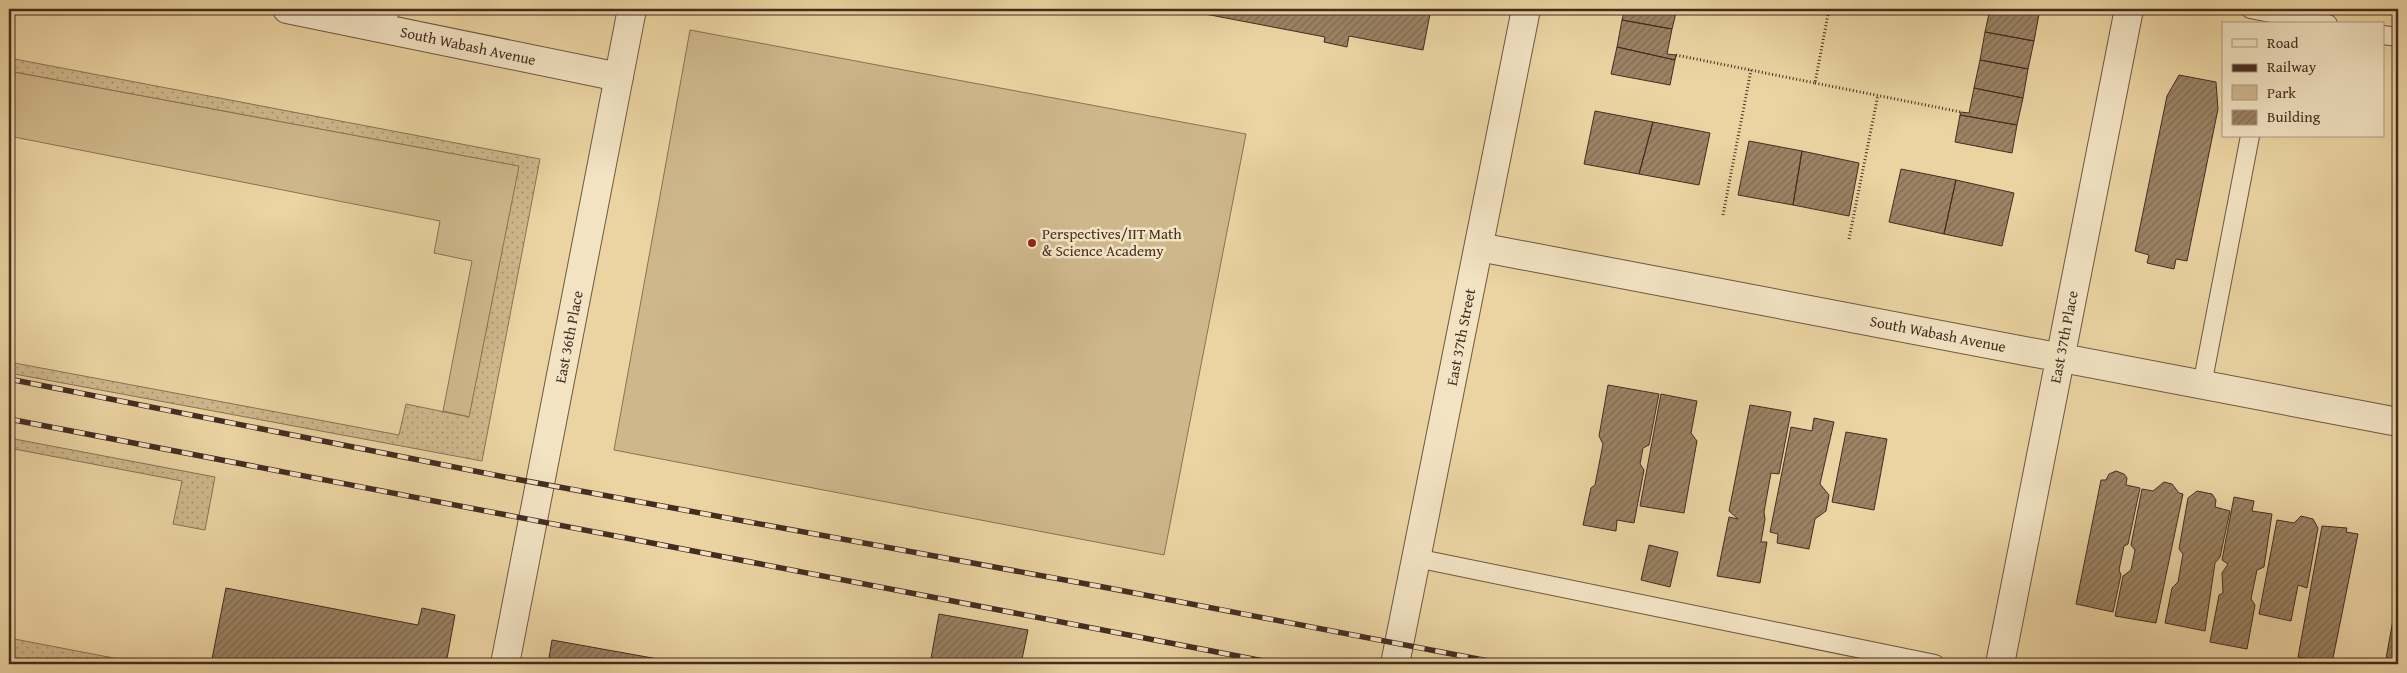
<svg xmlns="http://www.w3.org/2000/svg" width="2407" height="673" viewBox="0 0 2407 673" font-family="'Gentium Book Plus',serif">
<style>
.green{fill:#cfb78c;stroke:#8a7256}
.garden{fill:url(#garden-dots);stroke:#8a7256}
.building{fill:url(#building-hatch);stroke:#442c21}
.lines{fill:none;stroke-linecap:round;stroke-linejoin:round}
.service-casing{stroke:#6e5641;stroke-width:20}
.minor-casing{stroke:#6e5641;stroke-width:30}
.path{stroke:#442c21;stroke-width:3;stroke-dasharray:1 2.5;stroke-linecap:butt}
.service{stroke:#f2e3c3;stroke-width:18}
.minor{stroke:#f2e3c3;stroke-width:28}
.rail-casing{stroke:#442c21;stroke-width:5.5}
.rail{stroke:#f2e3c3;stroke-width:4;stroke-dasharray:11;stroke-linecap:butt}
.poi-dot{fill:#8f2418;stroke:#f2e3c3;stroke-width:2}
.labels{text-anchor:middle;stroke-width:5;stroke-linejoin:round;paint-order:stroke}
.street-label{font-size:15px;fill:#442c21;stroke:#f2e3c3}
.poi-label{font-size:15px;fill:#442c21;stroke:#f2e3c3;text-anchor:start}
</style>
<defs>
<pattern id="garden-dots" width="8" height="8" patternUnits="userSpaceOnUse" patternTransform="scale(1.25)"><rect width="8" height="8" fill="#cfb78c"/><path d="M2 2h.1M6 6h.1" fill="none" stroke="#aa9572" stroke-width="1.8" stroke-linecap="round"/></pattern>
<pattern id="building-hatch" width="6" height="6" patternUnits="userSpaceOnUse" patternTransform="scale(1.25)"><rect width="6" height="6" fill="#9b8364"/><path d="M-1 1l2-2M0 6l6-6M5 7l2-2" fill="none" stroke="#806b52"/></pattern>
</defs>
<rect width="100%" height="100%" fill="#ebd4a2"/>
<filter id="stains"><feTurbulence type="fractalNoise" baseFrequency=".004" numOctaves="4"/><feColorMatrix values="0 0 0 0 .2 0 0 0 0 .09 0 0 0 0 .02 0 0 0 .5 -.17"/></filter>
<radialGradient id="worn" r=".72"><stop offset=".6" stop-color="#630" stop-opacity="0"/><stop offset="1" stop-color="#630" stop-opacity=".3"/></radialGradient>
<path class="green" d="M 690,30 L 1246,134 L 1164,555 L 614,450 Z
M 9,71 L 520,166 L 470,417 L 443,411 L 472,261 L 434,253 L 440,221 L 9,136 Z"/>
<path class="garden" d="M 9,58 L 540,159 L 482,461 L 9,373 L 9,362 L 399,435 L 406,404 L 469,417 L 519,166 L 9,71 Z
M 9,438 L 215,477 L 205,530 L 173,524 L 182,481 L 9,448 Z
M 9,638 L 145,664 L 9,664 Z"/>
<path class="building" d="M 1179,9 L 1431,9 L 1423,50 L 1349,36 L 1347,47 L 1324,42 L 1325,37 Z
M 1625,9 L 1677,9 L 1672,29 L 1622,20 Z
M 1990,9 L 2015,9 L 2039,14 L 2034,41 L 1985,32 Z
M 2015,9 L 2040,9 L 2039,14 Z
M 1622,20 L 1672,29 L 1667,54 L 1676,55 L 1675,60 L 1617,47 Z
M 1985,32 L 2034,41 L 2028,69 L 1980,60 Z
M 1617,47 L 1675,60 L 1670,85 L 1611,74 Z
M 1980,60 L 2028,69 L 2023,98 L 1974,88 Z
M 2179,75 L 2216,82 L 2218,109 L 2187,261 L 2176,259 L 2174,269 L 2147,263 L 2149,255 L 2135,251 L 2167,96 Z
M 1974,88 L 2023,98 L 2017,125 L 1960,115 L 1961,112 L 1969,113 Z
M 1595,111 L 1653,122 L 1639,174 L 1584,164 Z
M 1960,115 L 2017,125 L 2012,153 L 1955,142 Z
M 1653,122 L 1710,133 L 1699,185 L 1639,174 Z
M 1749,141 L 1802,151 L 1793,205 L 1738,195 Z
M 1802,151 L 1859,163 L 1849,216 L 1793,205 Z
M 1901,169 L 1956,180 L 1944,234 L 1889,222 Z
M 1956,180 L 2014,193 L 2002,246 L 1944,234 Z
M 1608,385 L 1659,394 L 1649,445 L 1643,448 L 1640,464 L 1644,470 L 1634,523 L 1617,520 L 1616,531 L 1583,525 L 1591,488 L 1595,485 L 1603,444 L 1599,436 Z
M 1661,394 L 1697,401 L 1691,433 L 1697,441 L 1684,513 L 1640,506 Z
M 1750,405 L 1791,412 L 1779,474 L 1771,473 L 1764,512 L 1765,519 L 1761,542 L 1767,542 L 1760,583 L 1717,576 L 1729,517 L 1738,519 L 1729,511 Z
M 1814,418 L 1834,422 L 1820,484 L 1829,495 L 1826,511 L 1815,519 L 1809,549 L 1777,543 L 1778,534 L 1770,532 L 1791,427 L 1812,431 Z
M 1846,432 L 1887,439 L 1874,510 L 1832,502 Z
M 2116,471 L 2124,474 L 2127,478 L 2126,485 L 2140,488 L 2128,544 L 2124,546 L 2119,570 L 2121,575 L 2113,612 L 2076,604 L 2101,480 L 2106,480 L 2109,474 Z
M 2164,482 L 2172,484 L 2179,493 L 2183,494 L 2156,623 L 2115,616 L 2123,576 L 2131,570 L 2135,550 L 2131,545 L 2142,489 L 2153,491 Z
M 2197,491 L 2212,494 L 2216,500 L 2215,507 L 2230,511 L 2220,557 L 2215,563 L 2205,631 L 2165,623 L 2172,588 L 2178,582 L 2183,554 L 2179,549 L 2188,498 Z
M 2234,497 L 2254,501 L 2252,511 L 2272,514 L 2264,567 L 2257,570 L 2251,599 L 2255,605 L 2247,649 L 2210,642 L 2219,595 L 2223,593 L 2222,573 L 2228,564 L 2222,560 Z
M 2301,516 L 2313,519 L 2318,528 L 2307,588 L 2298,585 L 2291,621 L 2259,614 L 2277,520 L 2294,523 Z
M 2322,526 L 2347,528 L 2346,532 L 2358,534 L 2332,663 L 2298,657 Z
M 1649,545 L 1678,552 L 1670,587 L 1641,580 Z
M 226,588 L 418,625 L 422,608 L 455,615 L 446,664 L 211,664 Z
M 2398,593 L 2398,664 L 2385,664 Z
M 939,614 L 1028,630 L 1021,664 L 930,664 Z
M 552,640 L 686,664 L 548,664 Z"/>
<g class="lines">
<g class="service-casing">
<path id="service" d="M 2250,9 L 2328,24
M 385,29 L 390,9
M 2383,35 L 2398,37
M 2202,385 L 2250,136
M 1416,558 L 1935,664"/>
</g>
<g class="minor-casing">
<path id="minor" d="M 287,9 L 619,77
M 1479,247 L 2398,422
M 505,664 L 632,9
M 1395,664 L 1526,9
M 2000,664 L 2129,9"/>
</g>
<path class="path" d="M 1676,55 L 1815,83 L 1829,9
M 1815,83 L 1961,112
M 1723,215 L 1751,70
M 1849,239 L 1878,95"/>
<use href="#service" class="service"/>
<use href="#minor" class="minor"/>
<g class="rail-casing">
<path id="rail" d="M 9,379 L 510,478 L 1103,587 L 1504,664
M 9,419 L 1279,664"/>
</g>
<use href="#rail" class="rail"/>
</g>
<circle class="poi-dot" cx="1032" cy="243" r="5"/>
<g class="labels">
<g class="street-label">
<text transform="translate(468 46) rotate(12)" y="5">South Wabash Avenue</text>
<text transform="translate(1938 334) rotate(11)" y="5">South Wabash Avenue</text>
<text transform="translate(569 337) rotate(-79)" y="5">East 36th Place</text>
<text transform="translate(1461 337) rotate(-79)" y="5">East 37th Street</text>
<text transform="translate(2064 337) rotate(-79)" y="5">East 37th Place</text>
</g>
<g class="poi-label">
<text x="1042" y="239">Perspectives/IIT Math<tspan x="1042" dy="17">&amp; Science Academy</tspan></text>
</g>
</g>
<rect width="2407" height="673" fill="none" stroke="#ebd4a2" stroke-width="30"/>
<rect x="10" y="10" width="2387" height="653" fill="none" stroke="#442c21" stroke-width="2.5"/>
<rect x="15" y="15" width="2377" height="643" fill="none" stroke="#442c21"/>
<rect x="2222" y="22" width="162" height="115" fill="#f2e3c3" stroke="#ac9a82"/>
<rect x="2232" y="39" width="25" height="8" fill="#f2e3c3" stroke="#ac9a82"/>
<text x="2267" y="48" font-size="15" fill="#442c21">Road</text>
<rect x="2232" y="64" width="25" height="8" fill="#442c21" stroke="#ac9a82"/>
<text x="2267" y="72" font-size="15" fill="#442c21">Railway</text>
<rect x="2232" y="85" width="25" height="15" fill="#cfb78c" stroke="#ac9a82"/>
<text x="2267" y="98" font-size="15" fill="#442c21">Park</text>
<rect x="2232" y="110" width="25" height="15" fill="url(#building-hatch)" stroke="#ac9a82"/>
<text x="2267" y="122" font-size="15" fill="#442c21">Building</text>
<rect width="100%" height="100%" filter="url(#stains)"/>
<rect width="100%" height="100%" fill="url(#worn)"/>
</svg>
